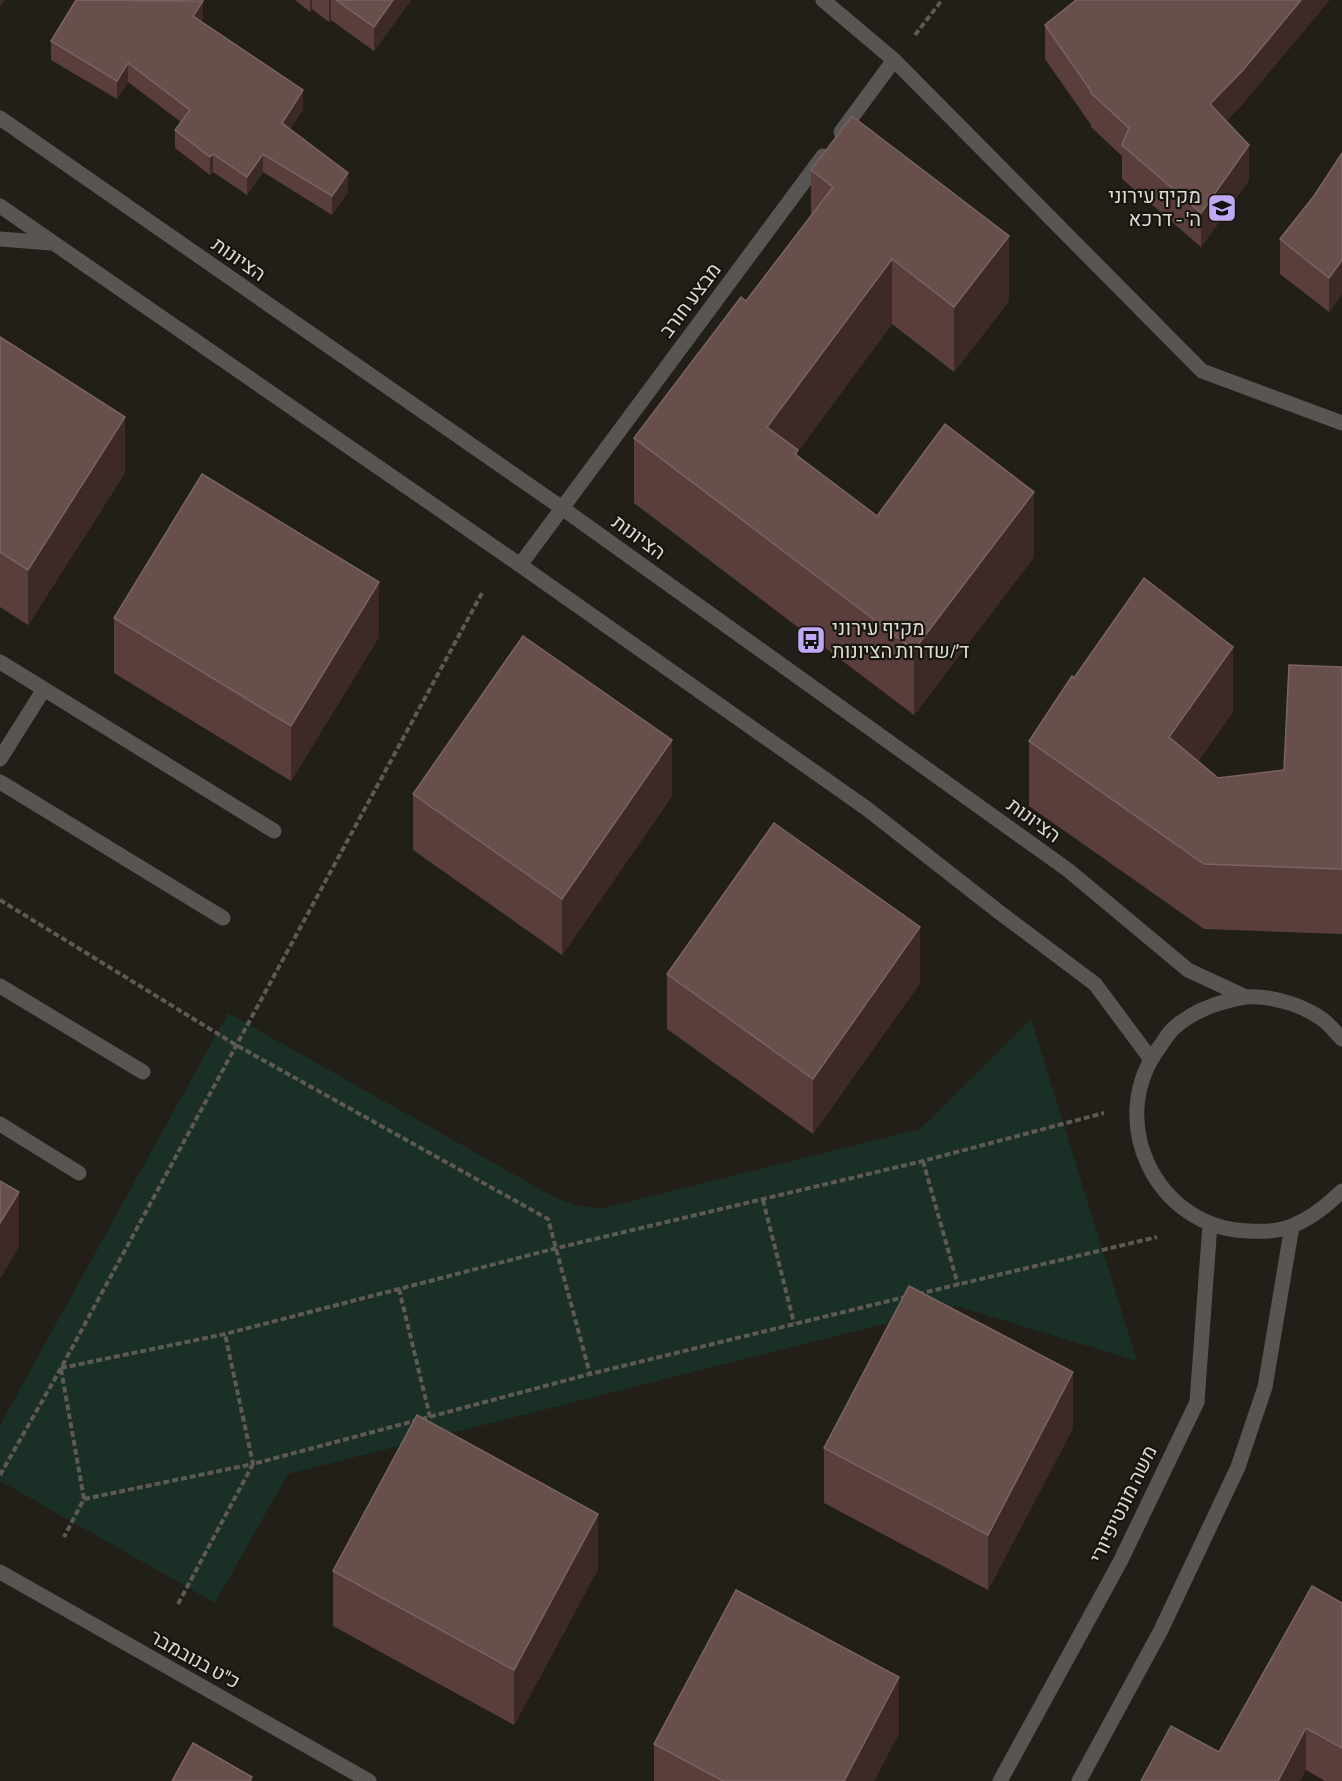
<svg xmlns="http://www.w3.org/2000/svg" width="1342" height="1781" viewBox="0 0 1342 1781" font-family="'Sofia Sans Condensed',Heebo,sans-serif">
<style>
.green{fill:#1a2f26}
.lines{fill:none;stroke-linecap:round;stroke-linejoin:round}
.path{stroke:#5d5954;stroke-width:4;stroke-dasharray:6 3;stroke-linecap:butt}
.minor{stroke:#595553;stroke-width:15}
.wall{fill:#593e3b}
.shaded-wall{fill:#3d2a26}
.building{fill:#674f4b;stroke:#796461;stroke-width:1.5}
.labels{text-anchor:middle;stroke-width:4.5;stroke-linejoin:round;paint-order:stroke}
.poi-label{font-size:20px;fill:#dcdad5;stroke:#18150f;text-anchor:end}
.street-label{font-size:20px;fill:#dcdad5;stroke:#18150f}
</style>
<rect width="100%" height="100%" fill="#221e18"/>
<path class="green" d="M 228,1013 L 556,1198 L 579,1206 L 604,1208 L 920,1129 L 1031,1019 L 1137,1361 L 956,1306 L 288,1474 L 215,1603 L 0,1481 L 0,1425 Z"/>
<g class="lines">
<path class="path" d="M 915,35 L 942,0
M 0,900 L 236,1045 L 548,1219 L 590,1374
M 923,1161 L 958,1285
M 763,1200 L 794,1323
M 399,1289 L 430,1417
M 918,1294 L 1157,1237
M 61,1368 L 225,1334 L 557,1248 L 923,1161 L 1104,1113
M 61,1369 L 84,1499 L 64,1537
M 0,1475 L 61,1368 L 482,593
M 84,1499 L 253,1464 L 225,1334
M 178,1604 L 253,1464 L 590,1374 L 905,1297"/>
<path class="minor" d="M 823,0 L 894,60 L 1202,371 L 1342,423
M 0,118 L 562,508 L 1068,870 L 1188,970 L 1246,997
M 841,132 L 894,60
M 0,206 L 520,565 L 866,808 L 999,912 L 1095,984 L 1150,1058
M 0,239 L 51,243
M 520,565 L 823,156
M 0,662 L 274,831
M 0,759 L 44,689
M 0,782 L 223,918
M 0,986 L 143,1072
M 1342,1039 C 1335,1032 1328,1022 1319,1017 C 1300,1004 1268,995 1245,997 C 1239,998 1233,1000 1227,1001 C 1208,1006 1190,1014 1175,1027 C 1169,1032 1165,1039 1161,1045 C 1103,1119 1156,1229 1249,1231 C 1264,1232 1281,1231 1294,1225 C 1313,1217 1327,1205 1342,1191
M 0,1124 L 79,1173
M 0,1572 L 369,1781
M 1000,1781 L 1120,1562 L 1197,1402 L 1210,1224
M 1079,1781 L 1161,1630 L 1238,1467 L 1265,1387 L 1292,1226"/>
</g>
<path class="wall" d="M 295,0 L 411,0 L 374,51 L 331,20 L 329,22 L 312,9 L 310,12 Z
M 203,19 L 201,22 L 303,109 L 290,129 L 348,192 L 332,215 L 263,172 L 247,195 L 213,172 L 210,175 L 175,148 L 175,130 L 181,122 L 128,82 L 117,99 L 51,60 L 51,41 Z
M 1045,25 L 1243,104 L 1226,121 L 1249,180 L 1201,247 L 1122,179 L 1122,156 L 1091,127 L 1091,125 L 1045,59 Z
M 1342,153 L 1342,294 L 1329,312 L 1280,274 L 1280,239 L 1314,196 Z
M 811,170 L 1009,301 L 954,372 L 892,324 L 798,451 L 798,456 L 877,516 L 1034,557 L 914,715 L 634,503 L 634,438 L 746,301 L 811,215 Z
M 0,337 L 125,473 L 28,625 L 0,607 Z
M 114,618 L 379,637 L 291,781 L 114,673 Z
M 1342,667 L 1342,934 L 1204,929 L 1029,806 L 1029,741 L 1074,678 L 1233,712 L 1198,761 L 1218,778 L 1284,770 Z
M 413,794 L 672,796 L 562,955 L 413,850 Z
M 667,974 L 920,983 L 813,1134 L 667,1029 Z
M 1073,1428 L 988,1590 L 824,1503 L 824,1448 Z
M 598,1569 L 514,1725 L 333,1626 L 333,1571 Z
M 1342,1603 L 1342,1781 L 1325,1781 L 1306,1770 L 1219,1752 Z
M 899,1733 L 874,1781 L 654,1781 L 654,1744 Z"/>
<path class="shaded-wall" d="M 0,0 L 5,0 L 0,7 Z
M 310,0 L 312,0 L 312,9 L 310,12 Z
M 329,0 L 331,0 L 331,20 L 329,22 Z
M 393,0 L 411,0 L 374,51 L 374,27 Z
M 1301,0 L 1330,0 L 1243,104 L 1210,138 L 1210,104 Z
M 203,1 L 203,19 L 193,35 L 193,16 Z
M 128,63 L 128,82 L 117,99 L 117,81 Z
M 303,90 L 303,109 L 282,141 L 282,123 Z
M 1249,145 L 1249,180 L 1201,247 L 1201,213 Z
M 213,154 L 213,172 L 210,175 L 210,157 Z
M 263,154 L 263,172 L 247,195 L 247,177 Z
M 348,173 L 348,192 L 332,215 L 332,196 Z
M 1009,236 L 1009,301 L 954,372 L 954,307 Z
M 892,259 L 892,324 L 798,451 L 798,515 L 767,427 Z
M 1342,260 L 1342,294 L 1329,312 L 1329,278 Z
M 125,417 L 125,473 L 28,625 L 28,570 Z
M 1034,492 L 1034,557 L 914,715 L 914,650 Z
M 379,582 L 379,637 L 291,781 L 291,726 Z
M 1233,647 L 1233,712 L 1169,802 L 1169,737 Z
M 672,740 L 672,796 L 562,955 L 562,899 Z
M 920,927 L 920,983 L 813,1134 L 813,1079 Z
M 19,1192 L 19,1247 L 0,1279 L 0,1223 Z
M 1073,1372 L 1073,1428 L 988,1590 L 988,1535 Z
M 598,1514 L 598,1569 L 514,1725 L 514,1670 Z
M 899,1677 L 899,1733 L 874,1781 L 844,1781 Z
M 1306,1728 L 1306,1770 L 1300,1781 L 1278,1781 Z"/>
<path class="building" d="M 76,0 L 203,1 L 193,16 L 303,90 L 282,123 L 348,173 L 332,196 L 263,154 L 247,177 L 213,154 L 210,157 L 175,130 L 190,110 L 128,63 L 117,81 L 51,41 Z
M 336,0 L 393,0 L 374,27 Z
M 1076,0 L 1301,0 L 1243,70 L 1210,104 L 1249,145 L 1201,213 L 1122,145 L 1129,128 L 1091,93 L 1091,91 L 1045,25 Z
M 852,116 L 1009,236 L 954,307 L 892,259 L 767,427 L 798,450 L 795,454 L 877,516 L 945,424 L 1034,492 L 914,650 L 634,438 L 741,297 L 746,301 L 833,187 L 811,170 Z
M 1342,153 L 1342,260 L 1329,278 L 1280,239 L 1314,196 Z
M 0,337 L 125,417 L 28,570 L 0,552 Z
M 202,474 L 379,582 L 291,726 L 114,618 Z
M 1144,578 L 1233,647 L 1169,737 L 1218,778 L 1284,770 L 1289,665 L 1342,667 L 1342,869 L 1204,864 L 1029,741 L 1072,676 L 1074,678 Z
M 523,636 L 672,740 L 562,899 L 413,794 Z
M 774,823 L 920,927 L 813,1079 L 667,974 Z
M 0,1181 L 19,1192 L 0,1223 Z
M 909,1286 L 1073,1372 L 988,1535 L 824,1448 Z
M 417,1415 L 598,1514 L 514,1670 L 333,1571 Z
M 1312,1586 L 1342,1603 L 1342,1748 L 1306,1728 L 1278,1781 L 1141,1781 L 1171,1726 L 1219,1752 Z
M 736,1590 L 899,1677 L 844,1781 L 723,1781 L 654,1744 Z
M 193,1743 L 252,1777 L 250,1780 L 251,1781 L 172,1781 Z"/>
<defs>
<g id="school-square" transform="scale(1.5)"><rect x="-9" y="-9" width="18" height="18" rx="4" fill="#bfa9f4" stroke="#18150f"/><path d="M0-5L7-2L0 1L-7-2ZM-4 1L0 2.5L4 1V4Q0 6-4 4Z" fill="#111"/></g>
<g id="bus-square" transform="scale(1.5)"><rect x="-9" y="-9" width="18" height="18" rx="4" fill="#bfa9f4" stroke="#18150f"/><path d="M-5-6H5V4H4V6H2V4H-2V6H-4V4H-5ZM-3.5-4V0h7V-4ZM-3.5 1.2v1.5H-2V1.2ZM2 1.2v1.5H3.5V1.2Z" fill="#111"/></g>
</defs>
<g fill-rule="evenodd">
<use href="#school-square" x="1222" y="208"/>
<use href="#bus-square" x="811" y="640"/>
</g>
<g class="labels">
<g class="poi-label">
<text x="1201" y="203">מקיף עירוני<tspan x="1201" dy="23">ה' - דרכא</tspan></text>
<text x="832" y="635" text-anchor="start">מקיף עירוני<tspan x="832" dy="23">ד׳/שדרות הציונות</tspan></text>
</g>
<g class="street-label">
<text transform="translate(239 259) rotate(35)" y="7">הציונות</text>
<text transform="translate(690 300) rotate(-53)" y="7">מבצע חורב</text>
<text transform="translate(639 537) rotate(36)" y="7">הציונות</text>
<text transform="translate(1034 820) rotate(36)" y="7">הציונות</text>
<text transform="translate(1123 1504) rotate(-64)" y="7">משה מונטיפיורי</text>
<text transform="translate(195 1659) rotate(29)" y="7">כ"ט בנובמבר</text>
</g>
</g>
</svg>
